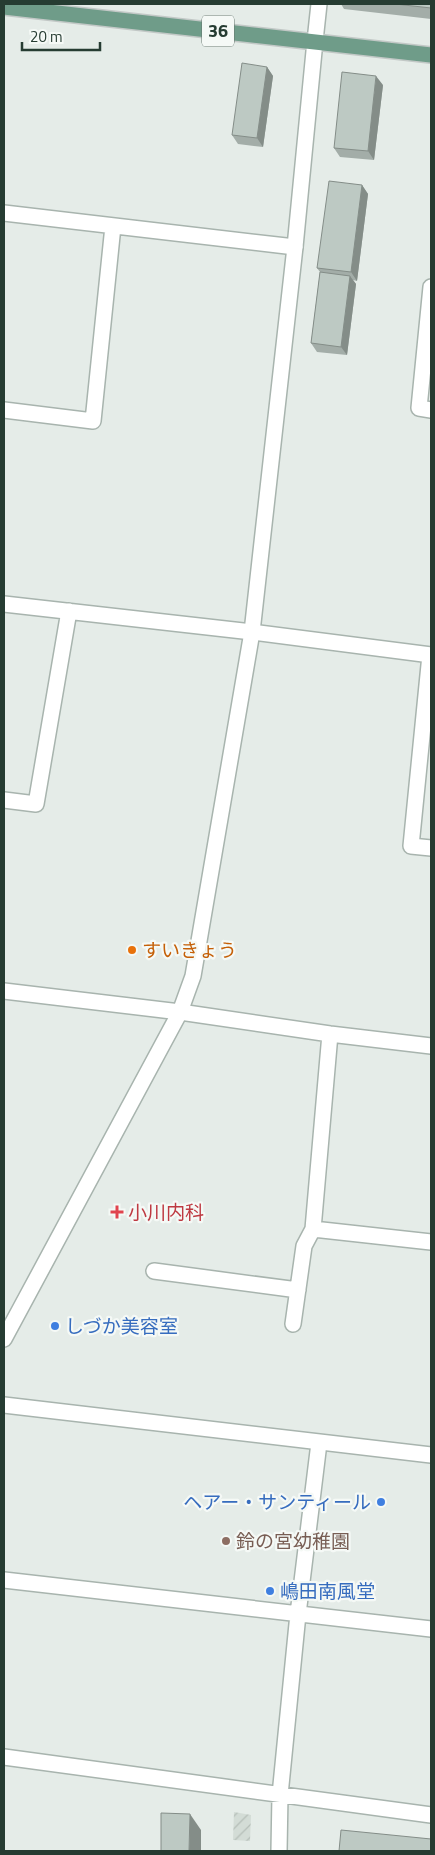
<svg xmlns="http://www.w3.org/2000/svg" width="435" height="1855" viewBox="0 0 435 1855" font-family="'Titillium Web','Noto Sans JP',sans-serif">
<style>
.industrial{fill:url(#industrial-furrows)}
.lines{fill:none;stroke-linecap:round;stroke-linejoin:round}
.minor-casing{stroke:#a8b4ae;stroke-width:18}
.tertiary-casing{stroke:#a8b4ae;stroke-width:18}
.primary-casing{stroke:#c2c8c6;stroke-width:18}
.minor{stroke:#fff;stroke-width:15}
.tertiary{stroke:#fff;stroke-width:15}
.primary{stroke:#6f9c89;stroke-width:15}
.wall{fill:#a3ada8}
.shaded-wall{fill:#848d88}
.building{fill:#bdc9c3;stroke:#848d88}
.food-dot{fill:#e8710a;stroke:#f5f9f6;stroke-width:2}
.health-dot{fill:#e0444e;stroke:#f5f9f6;stroke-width:2}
.shop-dot{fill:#3f7fe0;stroke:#f5f9f6;stroke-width:2}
.education-dot{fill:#8d6e63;stroke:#f5f9f6;stroke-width:2}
.labels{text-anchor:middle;stroke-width:4.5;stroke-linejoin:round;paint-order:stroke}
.shield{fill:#f5f9f6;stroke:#64756d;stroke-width:1}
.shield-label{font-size:18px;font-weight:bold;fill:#263c32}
.food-label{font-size:19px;fill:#c56008;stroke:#f5f9f6;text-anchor:start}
.health-label{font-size:19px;fill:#be3a42;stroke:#f5f9f6;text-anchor:start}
.shop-label{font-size:19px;fill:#366cbe;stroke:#f5f9f6;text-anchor:start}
.education-label{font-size:19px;fill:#785e54;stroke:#f5f9f6;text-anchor:start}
</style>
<defs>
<pattern id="industrial-furrows" width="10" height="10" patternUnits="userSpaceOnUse" patternTransform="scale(1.25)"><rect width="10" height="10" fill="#d3dcd6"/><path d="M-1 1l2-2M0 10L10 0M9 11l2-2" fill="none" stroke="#b5beb8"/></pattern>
</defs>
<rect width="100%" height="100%" fill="#e5ece8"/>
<path class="industrial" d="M 234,1812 L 251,1815 L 250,1841 L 233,1840 Z"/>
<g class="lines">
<g class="minor-casing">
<path id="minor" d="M 315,41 L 319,4
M 4,213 L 295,247
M 431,287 L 419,408 L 431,410
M 4,410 L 93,421 L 113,226
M 4,604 L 252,632 L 431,655
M 430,655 L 411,846 L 431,848
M 4,800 L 36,804 L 69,611
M 4,991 L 180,1012 L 330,1034 L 431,1046
M 330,1034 L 313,1229 L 431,1242
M 154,1271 L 298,1290
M 293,1324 L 304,1246 L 313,1229
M 4,1580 L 431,1629
M 4,1757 L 431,1815
M 279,1851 L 280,1795 L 298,1614 L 319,1443"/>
</g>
<g class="tertiary-casing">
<path id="tertiary" d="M 4,1339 L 180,1012 L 193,976 L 252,632 L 295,247 L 315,41
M 4,1405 L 431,1455"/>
</g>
<g class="primary-casing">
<path id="primary" d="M 4,7 L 431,55"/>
</g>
<use href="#minor" class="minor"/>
<use href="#tertiary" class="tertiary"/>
<use href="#primary" class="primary"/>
</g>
<path class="wall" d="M 341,4 L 431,4 L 431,19 L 344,9 Z
M 267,67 L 273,76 L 263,147 L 238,144 L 232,135 Z
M 383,85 L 374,160 L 340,157 L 334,148 Z
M 362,185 L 368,194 L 357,281 L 353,280 L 356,284 L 347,355 L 317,352 L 311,343 L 320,272 L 317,268 Z"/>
<path class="shaded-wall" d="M 267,67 L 273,76 L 263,147 L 257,138 Z
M 376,76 L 383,85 L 374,160 L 368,151 Z
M 362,185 L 368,194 L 357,281 L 351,272 Z
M 350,276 L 356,284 L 347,355 L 341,347 Z
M 190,1814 L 201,1830 L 201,1851 L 189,1851 Z"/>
<path class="building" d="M 395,4 L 431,4 L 431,8 Z
M 242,63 L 267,67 L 257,138 L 232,135 Z
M 342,72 L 376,76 L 368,151 L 334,148 Z
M 329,181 L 362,185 L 351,272 L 317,268 Z
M 320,272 L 350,276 L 341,347 L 311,343 Z
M 161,1813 L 190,1814 L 189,1851 L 161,1851 Z
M 341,1830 L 431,1839 L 431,1851 L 339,1851 Z"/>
<circle class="food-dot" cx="132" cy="950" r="5"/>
<path class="health-dot" d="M114.5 1204.5h5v5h5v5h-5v5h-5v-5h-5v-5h5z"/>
<g class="shop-dot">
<circle cx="55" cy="1326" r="5"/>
<circle cx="381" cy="1502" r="5"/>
<circle cx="270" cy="1591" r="5"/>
</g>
<circle class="education-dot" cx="226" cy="1541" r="5"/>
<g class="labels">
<rect class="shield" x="202" y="15.5" width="32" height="31" rx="4"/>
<g class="shield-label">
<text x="218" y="37">36</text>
</g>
<g class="food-label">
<text x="142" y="957">すいきょう</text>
</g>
<g class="health-label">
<text x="128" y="1219">小川内科</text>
</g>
<g class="shop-label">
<text x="65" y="1333">しづか美容室</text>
<text x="371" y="1509" text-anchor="end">ヘアー・サンティール</text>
<text x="280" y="1598">嶋田南風堂</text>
</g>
<g class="education-label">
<text x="236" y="1548">鈴の宮幼稚園</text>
</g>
</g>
<rect width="435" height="1855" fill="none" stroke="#263c32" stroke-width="10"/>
<path d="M22 42v8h78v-8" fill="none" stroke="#263c32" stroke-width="2.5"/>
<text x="30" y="42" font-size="15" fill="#263c32" stroke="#f5f9f6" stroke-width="4" paint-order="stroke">20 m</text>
</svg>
